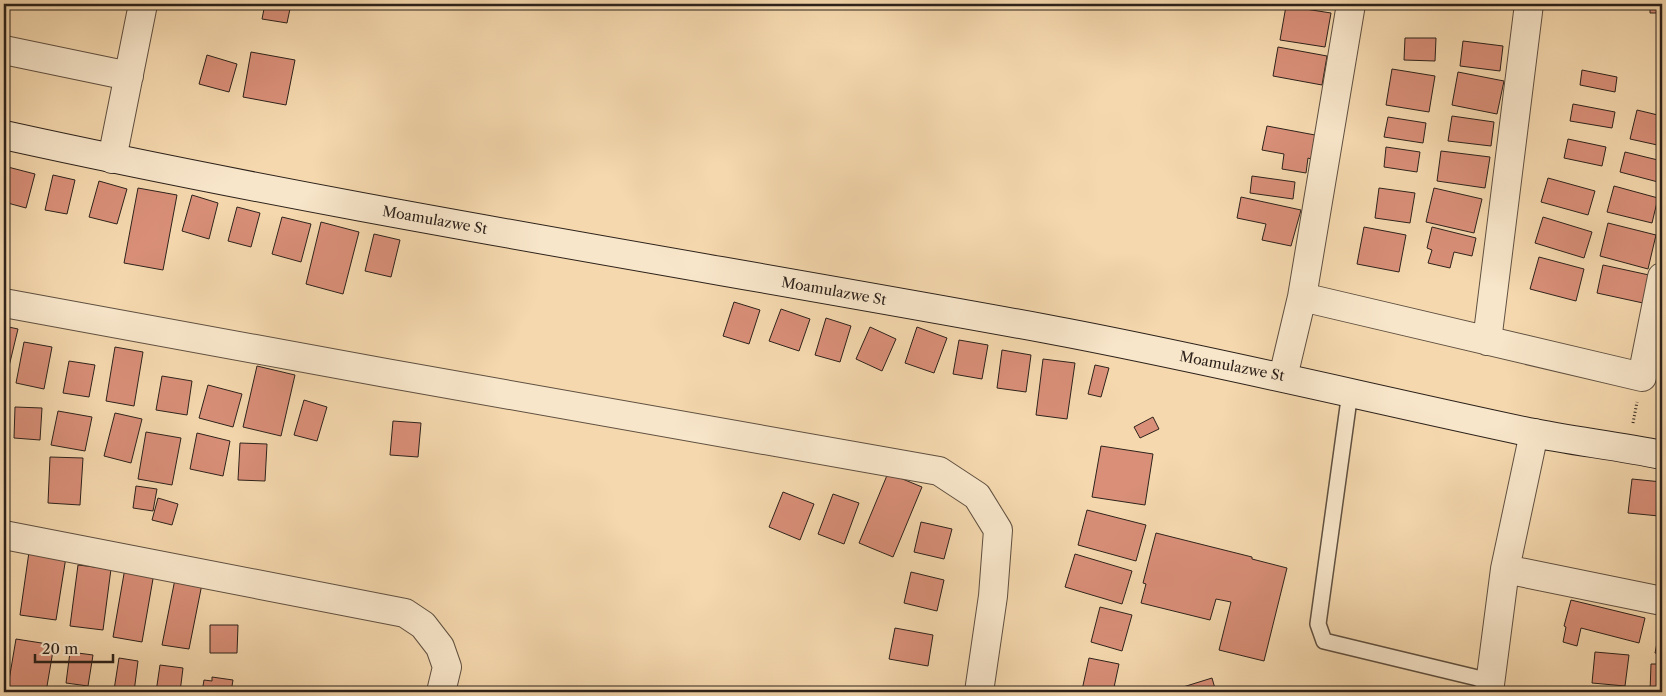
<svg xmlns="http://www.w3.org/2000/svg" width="1666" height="696" viewBox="0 0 1666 696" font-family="'Libre Caslon Text',serif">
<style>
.building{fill:#d98f78;stroke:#2d221b}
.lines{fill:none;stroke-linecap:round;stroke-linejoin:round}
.lane-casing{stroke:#5f5040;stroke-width:18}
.street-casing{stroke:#5f5040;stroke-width:30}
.secondary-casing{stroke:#2d221b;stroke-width:30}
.path{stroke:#2d221b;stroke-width:3;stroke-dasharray:1 2.5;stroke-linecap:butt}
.lane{stroke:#f8e6ca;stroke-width:15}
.street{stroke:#f8e6ca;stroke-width:28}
.secondary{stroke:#f8e6ca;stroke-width:28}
.labels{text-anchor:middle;stroke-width:4;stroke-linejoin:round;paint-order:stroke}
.street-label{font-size:14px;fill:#2d221b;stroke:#f8e6ca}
</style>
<rect width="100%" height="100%" fill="#f5d8ae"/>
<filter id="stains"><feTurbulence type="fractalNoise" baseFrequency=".004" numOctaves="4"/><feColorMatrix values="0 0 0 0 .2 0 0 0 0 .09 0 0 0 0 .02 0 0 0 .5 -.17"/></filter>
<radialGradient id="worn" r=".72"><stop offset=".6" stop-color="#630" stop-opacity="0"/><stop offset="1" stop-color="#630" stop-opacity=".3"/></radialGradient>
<path class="building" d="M 265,4 L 291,4 L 287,23 L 262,19 Z
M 1650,4 L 1662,4 L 1662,13 L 1650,13 Z
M 1286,6 L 1331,13 L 1325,47 L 1280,40 Z
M 1405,38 L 1436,38 L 1435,61 L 1404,60 Z
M 1463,41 L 1503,46 L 1500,71 L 1460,66 Z
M 1278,47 L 1327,56 L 1322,85 L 1273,76 Z
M 251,52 L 295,60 L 286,105 L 243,97 Z
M 207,55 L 237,64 L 229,92 L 199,84 Z
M 1392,69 L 1435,76 L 1429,112 L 1386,105 Z
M 1582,70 L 1617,77 L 1615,92 L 1580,85 Z
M 1458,72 L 1504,81 L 1497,114 L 1452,105 Z
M 1573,104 L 1615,112 L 1612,128 L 1570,121 Z
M 1637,110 L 1662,116 L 1662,146 L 1630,139 Z
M 1452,116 L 1494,122 L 1491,146 L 1448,141 Z
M 1388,117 L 1426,123 L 1423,143 L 1384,137 Z
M 1267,126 L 1315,135 L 1311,159 L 1308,158 L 1306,173 L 1282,169 L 1284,154 L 1262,150 Z
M 1568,139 L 1606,147 L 1602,166 L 1564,158 Z
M 1386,147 L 1420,152 L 1417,172 L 1384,167 Z
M 1441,151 L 1490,157 L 1485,188 L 1437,181 Z
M 1625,152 L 1662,161 L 1658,182 L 1620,172 Z
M 4,166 L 35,174 L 26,208 L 4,202 Z
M 53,175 L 75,180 L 67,214 L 45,210 Z
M 1252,176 L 1295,182 L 1293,199 L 1250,193 Z
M 1548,178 L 1595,191 L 1588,215 L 1541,202 Z
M 99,181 L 127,189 L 117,224 L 89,217 Z
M 1614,186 L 1658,198 L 1652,223 L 1607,212 Z
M 138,188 L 177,195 L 163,270 L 124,263 Z
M 1379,188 L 1415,193 L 1410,223 L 1375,218 Z
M 1434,188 L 1482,199 L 1474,233 L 1426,222 Z
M 192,195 L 218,203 L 209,239 L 182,231 Z
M 1241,197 L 1301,210 L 1291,246 L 1262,240 L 1266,224 L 1237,218 Z
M 237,207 L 260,213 L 251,247 L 228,241 Z
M 282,217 L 311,224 L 301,262 L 272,254 Z
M 1543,217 L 1592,232 L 1584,258 L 1535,243 Z
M 321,222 L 359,232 L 343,294 L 306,284 Z
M 1608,223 L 1656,235 L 1648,269 L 1600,256 Z
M 1364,227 L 1406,235 L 1399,272 L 1357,264 Z
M 1432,227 L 1476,238 L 1472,256 L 1454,252 L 1450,268 L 1428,263 L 1432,250 L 1427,248 Z
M 374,234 L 400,240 L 391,277 L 365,271 Z
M 1539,257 L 1584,269 L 1576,301 L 1530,289 Z
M 1603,265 L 1649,275 L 1643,303 L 1597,293 Z
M 734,302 L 760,310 L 749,344 L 723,336 Z
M 781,309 L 810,319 L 799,351 L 769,341 Z
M 826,318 L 851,326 L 840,362 L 815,355 Z
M 4,326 L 18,329 L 5,383 L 4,383 Z
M 870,327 L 896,339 L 882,371 L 856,359 Z
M 917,327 L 947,338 L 934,373 L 905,363 Z
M 959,340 L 988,345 L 982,379 L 953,374 Z
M 24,342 L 52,347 L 44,389 L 16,383 Z
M 115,347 L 143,352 L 134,406 L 106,401 Z
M 1002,350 L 1031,355 L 1026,392 L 997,388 Z
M 1043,359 L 1075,363 L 1067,419 L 1036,415 Z
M 69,361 L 95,365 L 89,397 L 63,393 Z
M 1095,365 L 1109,368 L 1101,397 L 1088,394 Z
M 257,366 L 295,375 L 281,436 L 243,427 Z
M 162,376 L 192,381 L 187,415 L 156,410 Z
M 208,385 L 242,394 L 233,427 L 199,418 Z
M 304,400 L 327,407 L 317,441 L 294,435 Z
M 15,407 L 42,408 L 40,440 L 14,438 Z
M 58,411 L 92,417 L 85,451 L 51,445 Z
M 115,413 L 142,419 L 131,463 L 104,456 Z
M 1153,417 L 1159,429 L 1140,438 L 1134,427 Z
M 393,421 L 421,423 L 418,457 L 390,455 Z
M 146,432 L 181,438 L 172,485 L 138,479 Z
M 197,433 L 230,441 L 223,476 L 190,469 Z
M 240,443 L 267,444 L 265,481 L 238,480 Z
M 1101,446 L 1153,454 L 1145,505 L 1092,497 Z
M 50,457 L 83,458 L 80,505 L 48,503 Z
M 888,473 L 922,487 L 893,557 L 859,543 Z
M 1632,479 L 1662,482 L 1659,516 L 1628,513 Z
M 136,486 L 157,489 L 153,511 L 133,508 Z
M 783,492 L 814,504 L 800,540 L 769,527 Z
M 833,494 L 859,503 L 844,544 L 818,534 Z
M 158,498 L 178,504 L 172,525 L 152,520 Z
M 1087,510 L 1146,525 L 1136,561 L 1078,545 Z
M 921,522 L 952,529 L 944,559 L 914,552 Z
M 1156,533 L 1252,557 L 1252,559 L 1287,568 L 1264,661 L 1219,650 L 1231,602 L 1216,599 L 1210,620 L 1141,603 L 1146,584 L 1143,583 Z
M 29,552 L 66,557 L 56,620 L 20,615 Z
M 1075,554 L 1132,571 L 1122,604 L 1065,587 Z
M 78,565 L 111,569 L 103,630 L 70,626 Z
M 125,568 L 154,573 L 142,642 L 113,637 Z
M 911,572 L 944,580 L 937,611 L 904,603 Z
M 176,574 L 203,579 L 189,649 L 162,645 Z
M 1571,600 L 1645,618 L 1639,643 L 1581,628 L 1577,646 L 1563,642 L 1566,627 L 1564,626 Z
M 1100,607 L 1132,615 L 1122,651 L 1091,642 Z
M 1662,619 L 1662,654 L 1655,653 Z
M 210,625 L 238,625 L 237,653 L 210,653 Z
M 895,628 L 933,635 L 928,666 L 889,659 Z
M 16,639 L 54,645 L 46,692 L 7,692 Z
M 70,652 L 93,655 L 88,686 L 66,683 Z
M 1595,652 L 1629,655 L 1625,686 L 1592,683 Z
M 119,658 L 138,661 L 134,692 L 114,690 Z
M 1089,658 L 1119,664 L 1113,692 L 1094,692 L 1082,690 Z
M 1651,664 L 1662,664 L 1662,692 L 1650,692 Z
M 160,665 L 183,668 L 180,692 L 156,692 Z
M 212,677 L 233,680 L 231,692 L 202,692 L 204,680 L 212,681 Z
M 1212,678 L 1216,692 L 1167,692 Z
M 247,687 L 275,692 L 246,692 Z"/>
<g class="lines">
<g class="lane-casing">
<path id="lane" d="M 1350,392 L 1318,624 L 1324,641 L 1490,681"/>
</g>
<g class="street-casing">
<path id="street" d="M 4,50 L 129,76
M 112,159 L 143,4
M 1302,297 L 1642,377 L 1662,277
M 4,303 L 386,373 L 939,471 L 977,496 L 998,530 L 993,596 L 979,692
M 1487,341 L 1529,4
M 1283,377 L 1302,297 L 1351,4
M 4,535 L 405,613 L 423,625 L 440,647 L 447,667 L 441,692
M 1505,569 L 1662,601
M 1489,692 L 1505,569 L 1534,433"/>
</g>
<g class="secondary-casing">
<path id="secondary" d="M 4,135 C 349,211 699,265 1047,329 C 1208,359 1368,398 1528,432 C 1573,441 1618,446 1662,455"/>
</g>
<path class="path" d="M 1633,423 L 1637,402"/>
<use href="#lane" class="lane"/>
<use href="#street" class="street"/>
<use href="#secondary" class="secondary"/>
</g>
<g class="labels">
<g class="street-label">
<text transform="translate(435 220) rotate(10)" y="5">Moamulazwe St</text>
<text transform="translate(834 291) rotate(10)" y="5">Moamulazwe St</text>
<text transform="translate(1232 366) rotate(11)" y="5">Moamulazwe St</text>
</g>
</g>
<rect width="1666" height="696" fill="none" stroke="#f5d8ae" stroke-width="20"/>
<rect x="5" y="5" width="1656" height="686" fill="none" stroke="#2d221b" stroke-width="2.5"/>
<rect x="10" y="10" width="1646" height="676" fill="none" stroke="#2d221b"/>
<path d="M35 654v8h78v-8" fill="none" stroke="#2d221b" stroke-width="2.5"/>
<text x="42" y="654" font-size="15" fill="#2d221b" stroke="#f8e6ca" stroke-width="4" paint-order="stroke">20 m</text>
<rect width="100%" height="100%" filter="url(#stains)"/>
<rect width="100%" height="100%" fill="url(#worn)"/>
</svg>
